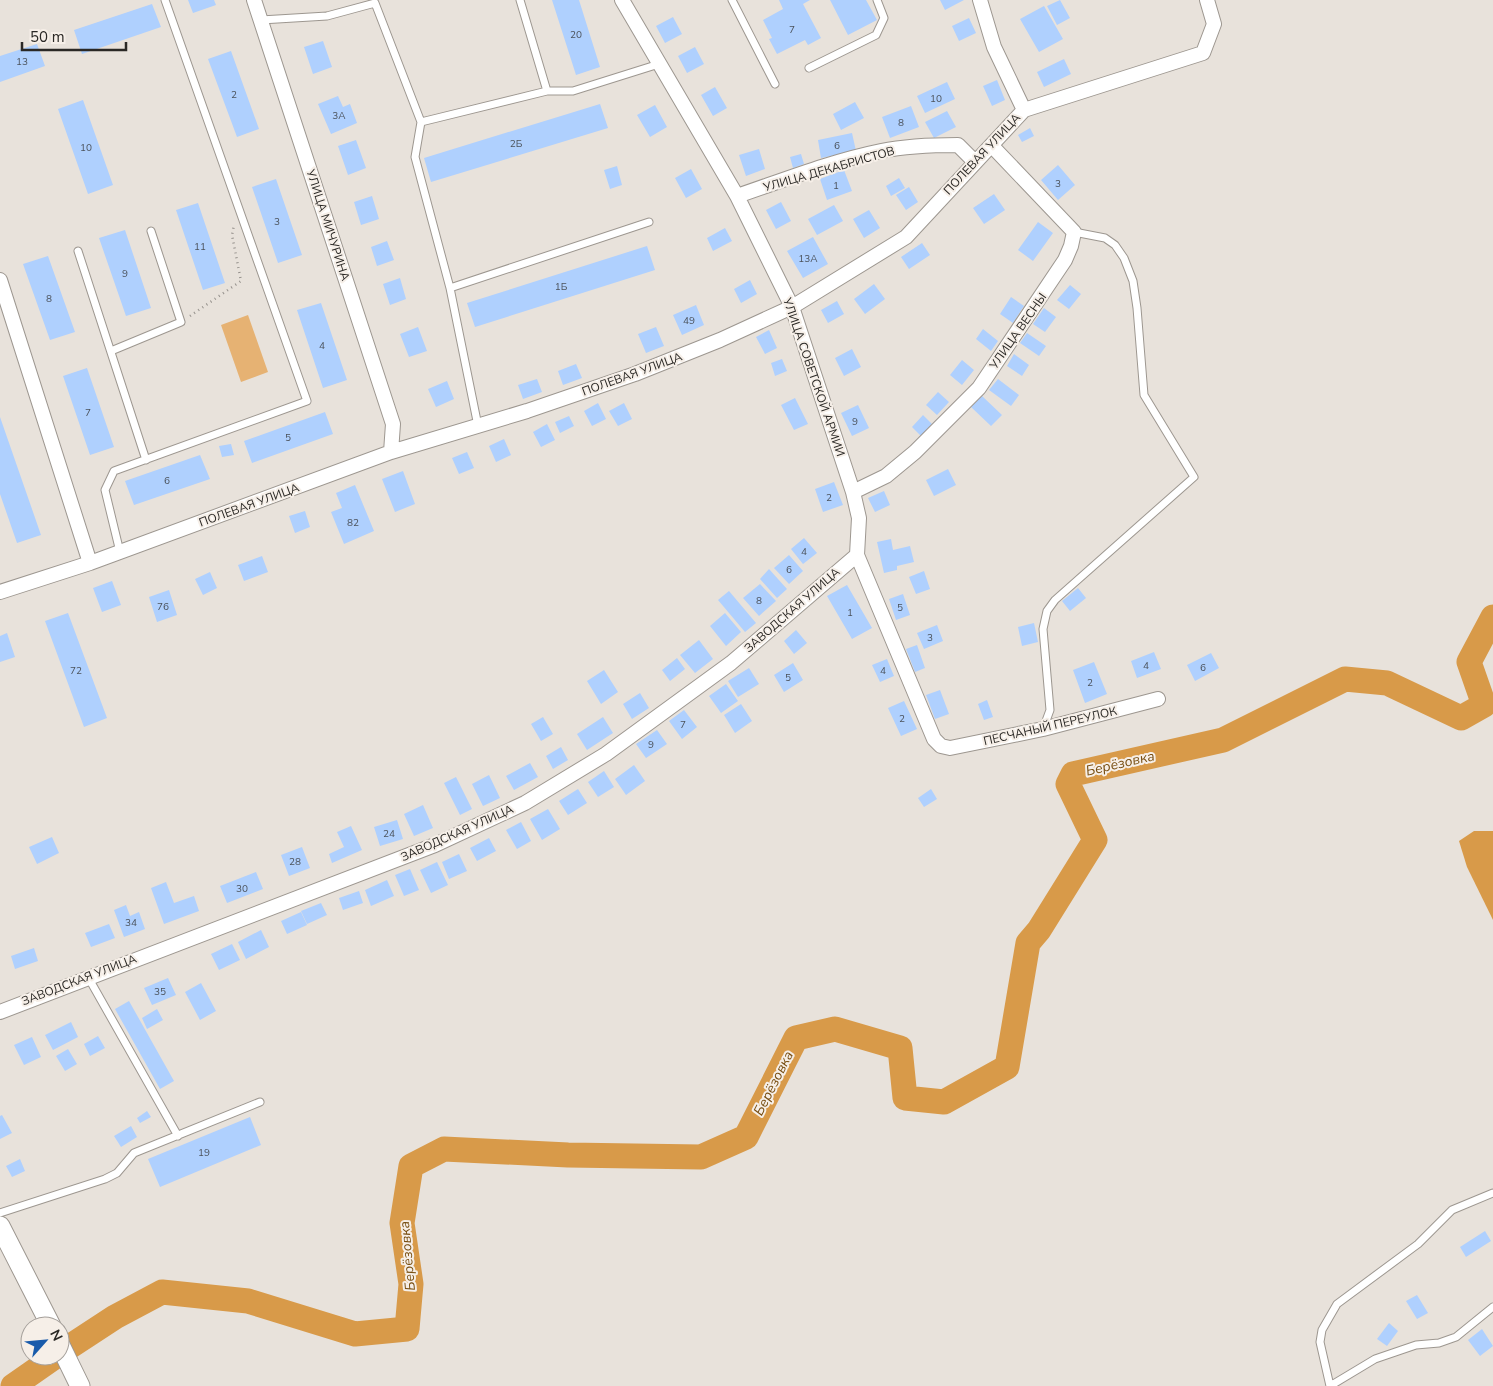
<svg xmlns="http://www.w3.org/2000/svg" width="1493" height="1386" viewBox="0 0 1493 1386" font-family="'Nunito Sans',sans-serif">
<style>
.green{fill:#e6b273}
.water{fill:#d89a49}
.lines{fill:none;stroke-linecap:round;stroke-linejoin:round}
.river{stroke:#d89a49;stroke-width:25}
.building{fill:#afd0fe}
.service-casing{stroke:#9d9790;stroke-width:9}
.minor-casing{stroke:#9d9790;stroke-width:16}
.secondary-casing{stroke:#9d9790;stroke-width:21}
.path{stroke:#96928d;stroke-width:2.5;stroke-dasharray:1 4;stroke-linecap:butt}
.service{stroke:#fff;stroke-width:7}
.minor{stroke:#fff;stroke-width:14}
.secondary{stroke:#fff;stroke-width:19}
.labels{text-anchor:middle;stroke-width:4;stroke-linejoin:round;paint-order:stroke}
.number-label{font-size:10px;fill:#4b525b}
.street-label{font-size:12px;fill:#2a2825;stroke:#f6efe8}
.water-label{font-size:14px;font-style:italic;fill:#774d10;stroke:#f6efe8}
</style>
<rect width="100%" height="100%" fill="#e8e2db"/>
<path class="green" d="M 248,315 L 268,372 L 241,382 L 221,325 Z"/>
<path class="water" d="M 1474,831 L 1493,831 L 1493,920 L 1467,867 L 1459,841 Z"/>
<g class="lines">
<path class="river" d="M 60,1353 L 115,1317 L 162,1292 L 248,1301 L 355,1334 L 407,1329 L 411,1284 L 402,1223 L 411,1166 L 444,1149 L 568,1155 L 701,1157 L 746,1137 L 796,1038 L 835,1029 L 900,1048 L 905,1098 L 944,1102 L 1007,1067 L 1028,943 L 1039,930 L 1095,840 L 1068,784 L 1073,774 L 1223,740 L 1345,679 L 1387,683 L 1461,718 L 1484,705 L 1469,662 L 1493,617
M 13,1386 L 56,1356"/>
</g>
<path class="building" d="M 188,0 L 214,0 L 216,5 L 193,13 Z
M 552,0 L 579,0 L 600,67 L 576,75 Z
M 779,0 L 810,0 L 803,4 L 821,38 L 808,45 L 805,40 L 777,54 L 769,39 L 772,38 L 763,20 L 783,9 Z
M 830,0 L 866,0 L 877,20 L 848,35 Z
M 940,0 L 964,0 L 945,10 Z
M 1060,0 L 1070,18 L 1057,25 L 1047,6 Z
M 152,4 L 161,27 L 82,54 L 74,30 Z
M 1044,6 L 1063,39 L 1039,52 L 1020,19 Z
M 673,17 L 682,34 L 665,43 L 656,26 Z
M 969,18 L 976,33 L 959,41 L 952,26 Z
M 323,41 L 332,67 L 313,74 L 304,47 Z
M 37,44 L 45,66 L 0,82 L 0,56 Z
M 695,47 L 704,64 L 687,73 L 678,56 Z
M 231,51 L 259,129 L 237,137 L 208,59 Z
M 1064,59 L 1071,74 L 1044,87 L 1037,72 Z
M 997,80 L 1005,100 L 992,106 L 983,86 Z
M 947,82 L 955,99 L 925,113 L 917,96 Z
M 715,87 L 727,108 L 713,116 L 701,95 Z
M 338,96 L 343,107 L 350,104 L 357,123 L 331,134 L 318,104 Z
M 83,100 L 113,185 L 88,194 L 58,109 Z
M 855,102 L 864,118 L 841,130 L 833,114 Z
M 600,104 L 608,128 L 431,182 L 424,158 Z
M 655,105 L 667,127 L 650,137 L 637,115 Z
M 911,106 L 919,127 L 890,138 L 882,117 Z
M 947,111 L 956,127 L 934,138 L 925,122 Z
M 1030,128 L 1034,136 L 1022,142 L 1018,135 Z
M 852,133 L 856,151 L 821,158 L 818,140 Z
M 356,140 L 366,168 L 348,175 L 338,146 Z
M 759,149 L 765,169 L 746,176 L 739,155 Z
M 801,154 L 804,164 L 793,168 L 790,157 Z
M 1058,165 L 1075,185 L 1058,200 L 1041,180 Z
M 617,166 L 622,185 L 610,189 L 604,170 Z
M 691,169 L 702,189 L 686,198 L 675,178 Z
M 844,170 L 852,191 L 827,200 L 820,179 Z
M 899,178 L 905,188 L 891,196 L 886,186 Z
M 276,179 L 302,255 L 278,263 L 252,187 Z
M 909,187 L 918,202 L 906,210 L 896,195 Z
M 994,194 L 1005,210 L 984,224 L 973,208 Z
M 372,196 L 379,219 L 361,225 L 354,202 Z
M 781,202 L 791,221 L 776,229 L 766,210 Z
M 198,203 L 225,283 L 203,290 L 176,210 Z
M 834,205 L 843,221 L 817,235 L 808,219 Z
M 869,210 L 880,228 L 864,238 L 853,219 Z
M 1038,222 L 1053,233 L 1033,261 L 1018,250 Z
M 725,228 L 732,241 L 713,251 L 707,238 Z
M 125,230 L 151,308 L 126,316 L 99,238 Z
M 813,237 L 828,264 L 803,278 L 787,251 Z
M 387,241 L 394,260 L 377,266 L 371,247 Z
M 922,243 L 930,255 L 909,269 L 901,257 Z
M 647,246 L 655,270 L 475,327 L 467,303 Z
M 48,256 L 75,332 L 50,340 L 23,264 Z
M 400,278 L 406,299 L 390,305 L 383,284 Z
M 750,280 L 757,294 L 741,303 L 734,289 Z
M 874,284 L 885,299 L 865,314 L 854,299 Z
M 1070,285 L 1081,294 L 1069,309 L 1057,300 Z
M 1011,297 L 1024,306 L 1013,323 L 1000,314 Z
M 837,301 L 844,314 L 828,323 L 821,310 Z
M 321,303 L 347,380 L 323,388 L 297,310 Z
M 696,305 L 704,325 L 682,335 L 673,315 Z
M 1044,308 L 1056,317 L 1045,332 L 1033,324 Z
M 418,327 L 427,351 L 409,357 L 400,334 Z
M 656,327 L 664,346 L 646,353 L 638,334 Z
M 983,329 L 998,341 L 991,351 L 976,339 Z
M 769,330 L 777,348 L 765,354 L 756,337 Z
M 1027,333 L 1046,346 L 1039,356 L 1020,343 Z
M 852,349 L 861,367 L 844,376 L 835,358 Z
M 1014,354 L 1029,365 L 1022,376 L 1007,366 Z
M 782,359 L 787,371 L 775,376 L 771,363 Z
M 962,360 L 974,370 L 962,385 L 950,375 Z
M 576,364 L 582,378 L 563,385 L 558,371 Z
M 87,368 L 114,447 L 90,455 L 63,376 Z
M 537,379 L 542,392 L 523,399 L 518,385 Z
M 998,379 L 1019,395 L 1011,406 L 989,390 Z
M 447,381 L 454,399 L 436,407 L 428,389 Z
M 938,392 L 949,402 L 937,415 L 926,405 Z
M 982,396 L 1002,415 L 991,426 L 971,407 Z
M 795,398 L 808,424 L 794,430 L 781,405 Z
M 598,403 L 606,419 L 592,426 L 584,411 Z
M 624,403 L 632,419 L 618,426 L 609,411 Z
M 858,405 L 869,428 L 852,436 L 841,413 Z
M 325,412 L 333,434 L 252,463 L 244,441 Z
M 923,415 L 932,424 L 921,436 L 912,427 Z
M 569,416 L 574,426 L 560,433 L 555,422 Z
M 0,417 L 41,535 L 17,543 L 0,494 Z
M 547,424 L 555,440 L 541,447 L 533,432 Z
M 504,439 L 511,455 L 496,462 L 489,446 Z
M 231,444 L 234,455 L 222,457 L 219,446 Z
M 467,452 L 474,468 L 459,474 L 452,458 Z
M 200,455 L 210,479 L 134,505 L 125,481 Z
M 948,469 L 956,485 L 934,496 L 926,480 Z
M 403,471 L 415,504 L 395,512 L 382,479 Z
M 834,482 L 843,505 L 823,512 L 815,489 Z
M 355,485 L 374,531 L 344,544 L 331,512 L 342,508 L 336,493 Z
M 884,491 L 890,505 L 875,512 L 868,498 Z
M 305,511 L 310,527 L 295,533 L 289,516 Z
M 804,538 L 817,553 L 803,564 L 791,549 Z
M 891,539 L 893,550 L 910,546 L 914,562 L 897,566 L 897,570 L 884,573 L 877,542 Z
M 789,555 L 803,571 L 789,584 L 774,568 Z
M 262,556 L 268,572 L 244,581 L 238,565 Z
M 769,569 L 787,589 L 777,598 L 760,579 Z
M 924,571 L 930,589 L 916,594 L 909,577 Z
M 210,572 L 217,588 L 203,595 L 195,579 Z
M 112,581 L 121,605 L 102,612 L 93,588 Z
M 760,584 L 776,601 L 759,616 L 743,598 Z
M 847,585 L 872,628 L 852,639 L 827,596 Z
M 1078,588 L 1086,598 L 1070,611 L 1062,601 Z
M 169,590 L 177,615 L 157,622 L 149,597 Z
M 729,591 L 756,623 L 745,632 L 718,600 Z
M 903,594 L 910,615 L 896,620 L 889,599 Z
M 68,613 L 107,718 L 84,727 L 45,621 Z
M 725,613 L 741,632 L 726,646 L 710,626 Z
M 1034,623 L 1038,642 L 1022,646 L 1018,627 Z
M 937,625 L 943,641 L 924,649 L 917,633 Z
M 796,630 L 807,643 L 794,654 L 784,641 Z
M 7,633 L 15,657 L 0,662 L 0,636 Z
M 699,640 L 713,659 L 695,673 L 680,655 Z
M 917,645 L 925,668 L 915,672 L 906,649 Z
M 1154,652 L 1161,669 L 1137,678 L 1131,661 Z
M 1211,653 L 1219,668 L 1195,681 L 1187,665 Z
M 677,658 L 685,669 L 670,681 L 662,670 Z
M 887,659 L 894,676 L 880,682 L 872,665 Z
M 1094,662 L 1107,694 L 1085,703 L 1073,670 Z
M 793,663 L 803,680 L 784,692 L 774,675 Z
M 749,668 L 759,684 L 738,697 L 728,681 Z
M 604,670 L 618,692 L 601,704 L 587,681 Z
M 726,684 L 738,701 L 721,713 L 709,696 Z
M 940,690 L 949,714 L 935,719 L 926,695 Z
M 640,693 L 649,708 L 632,719 L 623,704 Z
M 987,700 L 993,717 L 984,720 L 978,704 Z
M 904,701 L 917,729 L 901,736 L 888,708 Z
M 741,704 L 752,721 L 735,733 L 724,715 Z
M 684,710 L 697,727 L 682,739 L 669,721 Z
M 543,717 L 553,734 L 541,741 L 531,724 Z
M 603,717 L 613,733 L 587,750 L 577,734 Z
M 657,730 L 667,744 L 646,758 L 636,744 Z
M 561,747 L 568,760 L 553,769 L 546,756 Z
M 530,763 L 538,777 L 514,790 L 506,776 Z
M 634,765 L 645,781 L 626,795 L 615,779 Z
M 604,771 L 614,787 L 598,797 L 588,782 Z
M 489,775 L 500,798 L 483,806 L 472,784 Z
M 456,777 L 472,809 L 460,815 L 444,783 Z
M 578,789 L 587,803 L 568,815 L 559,801 Z
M 931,789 L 937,799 L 924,807 L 918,798 Z
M 423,805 L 433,828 L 414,836 L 404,814 Z
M 548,809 L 560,829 L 542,840 L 530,819 Z
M 397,820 L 403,839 L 380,846 L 374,827 Z
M 521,822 L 531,841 L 517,849 L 506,830 Z
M 351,826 L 362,850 L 332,863 L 329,854 L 344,847 L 337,832 Z
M 52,837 L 59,853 L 37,864 L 29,847 Z
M 489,838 L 496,851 L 477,861 L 470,848 Z
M 302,847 L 310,868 L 289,876 L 281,855 Z
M 459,854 L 467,871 L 449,879 L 442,862 Z
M 437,862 L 448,885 L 431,893 L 420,870 Z
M 410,869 L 419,890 L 404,896 L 395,875 Z
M 256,872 L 263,889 L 227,903 L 220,886 Z
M 387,880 L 394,896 L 371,906 L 365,890 Z
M 166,882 L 174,903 L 194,896 L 199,911 L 164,924 L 151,888 Z
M 359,891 L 363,903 L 343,910 L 339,898 Z
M 321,903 L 327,915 L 307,924 L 301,911 Z
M 126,905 L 130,916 L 139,912 L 145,929 L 124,937 L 114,910 Z
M 301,912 L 307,925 L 287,934 L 281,921 Z
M 109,924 L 115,938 L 91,947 L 85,933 Z
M 261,930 L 269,947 L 246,959 L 238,942 Z
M 232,944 L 240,960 L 219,970 L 211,954 Z
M 34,948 L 38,961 L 15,969 L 11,956 Z
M 168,978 L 176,995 L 152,1005 L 144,988 Z
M 201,983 L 216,1011 L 200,1020 L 185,992 Z
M 129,1001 L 174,1081 L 160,1089 L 115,1009 Z
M 157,1009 L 163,1020 L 147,1029 L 142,1018 Z
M 71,1022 L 78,1037 L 53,1050 L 45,1035 Z
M 98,1036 L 105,1048 L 90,1056 L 84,1044 Z
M 32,1037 L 41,1057 L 24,1065 L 14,1045 Z
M 68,1049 L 77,1064 L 65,1071 L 56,1056 Z
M 147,1111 L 151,1117 L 140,1123 L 137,1118 Z
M 2,1115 L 12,1133 L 0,1139 L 0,1116 Z
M 250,1117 L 261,1145 L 160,1187 L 148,1159 Z
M 131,1126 L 137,1137 L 121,1147 L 114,1136 Z
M 20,1159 L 25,1171 L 12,1177 L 6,1166 Z
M 1485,1231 L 1491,1241 L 1466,1257 L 1460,1247 Z
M 1417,1295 L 1428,1313 L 1417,1319 L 1406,1301 Z
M 1389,1323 L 1398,1331 L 1387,1346 L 1377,1339 Z
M 1482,1329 L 1493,1346 L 1480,1356 L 1468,1340 Z"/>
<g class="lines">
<g class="service-casing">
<path id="service" d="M 520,0 L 547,91
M 732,0 L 775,84
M 261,20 L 327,16 L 375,3 L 421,122 L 415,157 L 450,288 L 478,426
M 809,68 L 876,35 L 884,18 L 877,0
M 421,122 L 547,91 L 573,91 L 659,64
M 78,251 L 146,460
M 450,288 L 649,222
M 111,351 L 181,322 L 151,231
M 120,552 L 105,490 L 114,471 L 307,401 L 165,0
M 1043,729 L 1050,710 L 1043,629 L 1047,611 L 1055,600 L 1194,477 L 1144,395 L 1137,308 L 1133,281 L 1124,258 L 1115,245 L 1105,238 L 1074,232
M 88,977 L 178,1136
M 0,1213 L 105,1179 L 117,1173 L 134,1153 L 260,1102
M 1330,1386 L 1320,1342 L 1322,1330 L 1337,1304 L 1418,1244 L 1452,1210 L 1493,1193
M 1330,1386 L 1375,1359 L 1416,1345 L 1439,1343 L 1456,1337 L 1493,1307"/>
</g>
<g class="minor-casing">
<path id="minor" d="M 254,0 L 393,424 L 391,452
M 622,0 L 737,196 L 792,307 L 853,492 L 859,518 L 857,555 L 934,739 L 941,746 L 950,748 L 1043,729 L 1158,699
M 980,0 L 994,47 L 1024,110
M 737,196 C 784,180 832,161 881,151 C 906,146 933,145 958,145 L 974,161
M 0,280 L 90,563
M 853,492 L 886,476 L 915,452 L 979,388 L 1065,260 L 1071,246 L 1074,232 L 992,146
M 0,592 L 90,563 L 391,452 L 527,411 L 635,374 L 720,340 L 792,307 L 906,237 L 1024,110 L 1203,53 L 1214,24 L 1207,0
M 0,1012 L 435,845 L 525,803 L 606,754 L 731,663 L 857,555"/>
</g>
<g class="secondary-casing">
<path id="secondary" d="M 0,1226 L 51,1326
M 60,1345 L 80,1386"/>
</g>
<path class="path" d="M 190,316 L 241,281 L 232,235 L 234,225"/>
<use href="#service" class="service"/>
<use href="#minor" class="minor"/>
<use href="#secondary" class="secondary"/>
</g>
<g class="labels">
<g class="number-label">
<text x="792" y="33">7</text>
<text x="576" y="38">20</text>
<text x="22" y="65">13</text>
<text x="234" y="98">2</text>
<text x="936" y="102">10</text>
<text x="339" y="119">3А</text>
<text x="901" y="126">8</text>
<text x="516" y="147">2Б</text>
<text x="837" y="149">6</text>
<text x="86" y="151">10</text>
<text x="1058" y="187">3</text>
<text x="836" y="189">1</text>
<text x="277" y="225">3</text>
<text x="200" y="250">11</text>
<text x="808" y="262">13А</text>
<text x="125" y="277">9</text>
<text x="561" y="290">1Б</text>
<text x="49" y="302">8</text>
<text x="689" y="324">49</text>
<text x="322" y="349">4</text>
<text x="88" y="416">7</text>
<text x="855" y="425">9</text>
<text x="288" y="441">5</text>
<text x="167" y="484">6</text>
<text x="829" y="501">2</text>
<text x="353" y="526">82</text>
<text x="804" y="555">4</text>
<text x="789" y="573">6</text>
<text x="759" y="604">8</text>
<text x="163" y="610">76</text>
<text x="900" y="611">5</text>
<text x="850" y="616">1</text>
<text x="930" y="641">3</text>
<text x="1146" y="669">4</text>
<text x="1203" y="671">6</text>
<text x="76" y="674">72</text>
<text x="883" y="674">4</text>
<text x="788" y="681">5</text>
<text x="1090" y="686">2</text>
<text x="902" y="722">2</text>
<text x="683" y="728">7</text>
<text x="651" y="748">9</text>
<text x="389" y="837">24</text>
<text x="295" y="865">28</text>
<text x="242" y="892">30</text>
<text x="131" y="926">34</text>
<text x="160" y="995">35</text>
<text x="204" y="1156">19</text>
</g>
<g class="street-label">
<text transform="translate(982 154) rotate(-47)" y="4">ПОЛЕВАЯ УЛИЦА</text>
<text transform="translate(829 169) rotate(-16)" y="4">УЛИЦА ДЕКАБРИСТОВ</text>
<text transform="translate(328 225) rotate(72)" y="4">УЛИЦА МИЧУРИНА</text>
<text transform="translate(1018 331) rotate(-55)" y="4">УЛИЦА ВЕСНЫ</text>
<text transform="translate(632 374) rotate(-20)" y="4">ПОЛЕВАЯ УЛИЦА</text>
<text transform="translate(814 377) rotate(71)" y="4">УЛИЦА СОВЕТСКОЙ АРМИИ</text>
<text transform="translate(249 505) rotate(-20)" y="4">ПОЛЕВАЯ УЛИЦА</text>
<text transform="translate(792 610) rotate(-41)" y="4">ЗАВОДСКАЯ УЛИЦА</text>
<text transform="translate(1050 726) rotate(-13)" y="4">ПЕСЧАНЫЙ ПЕРЕУЛОК</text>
<text transform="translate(457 833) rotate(-24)" y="4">ЗАВОДСКАЯ УЛИЦА</text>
<text transform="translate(79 980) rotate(-21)" y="4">ЗАВОДСКАЯ УЛИЦА</text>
</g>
<g class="water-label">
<text transform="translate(1120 763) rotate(-13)" y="5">Берёзовка</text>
<text transform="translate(773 1083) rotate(-63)" y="5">Берёзовка</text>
<text transform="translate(407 1256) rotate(-95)" y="5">Берёзовка</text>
</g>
</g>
<g transform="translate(45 1341) rotate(63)"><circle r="24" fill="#f6efe8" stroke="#a49f9a"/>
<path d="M0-4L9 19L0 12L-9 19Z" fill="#195bab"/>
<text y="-8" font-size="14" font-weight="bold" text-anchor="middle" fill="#2a2825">N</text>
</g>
<path d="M22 42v8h104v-8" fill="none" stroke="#2a2825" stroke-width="2.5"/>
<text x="30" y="42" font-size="15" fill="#2a2825" stroke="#f6efe8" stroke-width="4" paint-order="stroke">50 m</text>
</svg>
